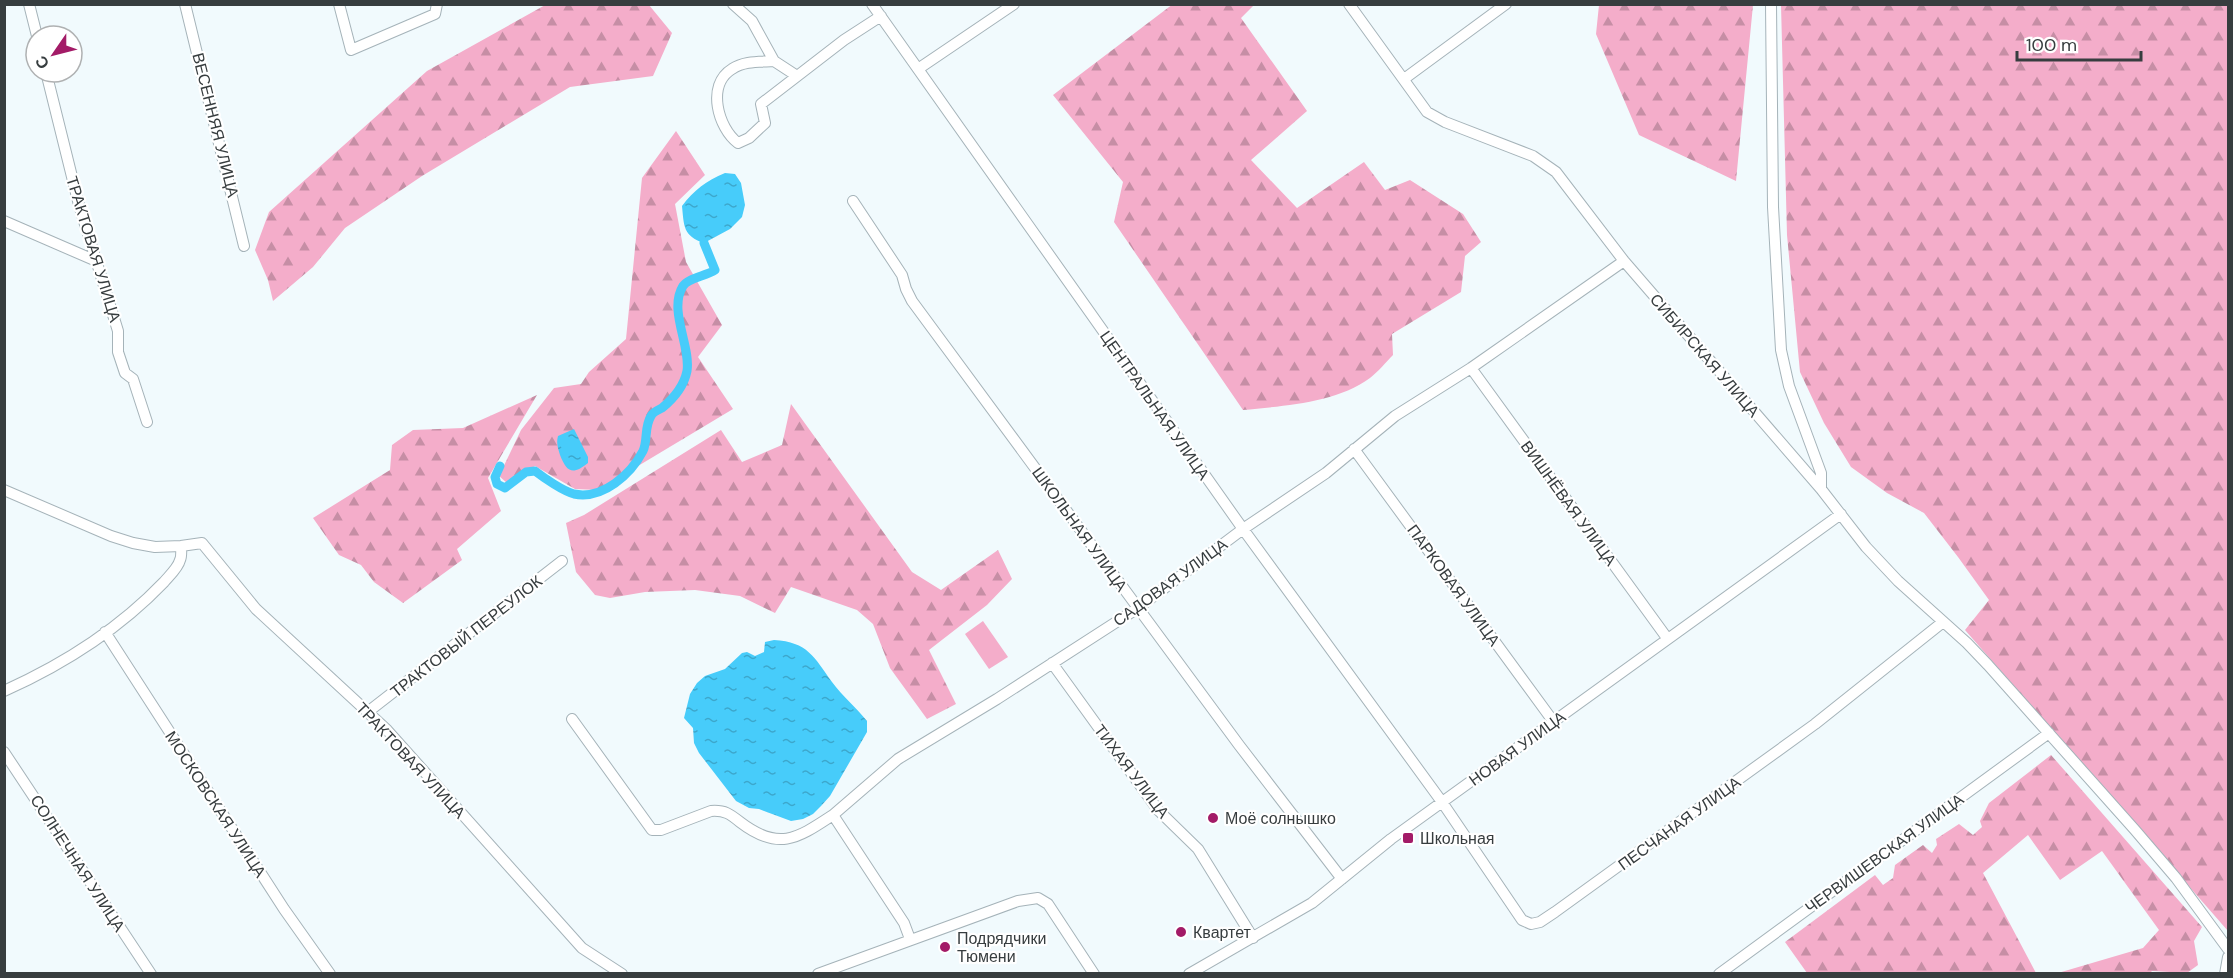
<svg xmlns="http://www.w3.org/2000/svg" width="2233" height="978" viewBox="0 0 2233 978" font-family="'DM Sans',sans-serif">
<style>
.green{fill:#f4adca}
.forest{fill:url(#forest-firs)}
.water{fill:url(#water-ripples)}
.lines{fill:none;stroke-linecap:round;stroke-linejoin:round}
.canal{stroke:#47ccfa;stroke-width:9}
.minor-casing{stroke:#a5b3b9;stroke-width:12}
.minor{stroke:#fff;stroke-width:10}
.poi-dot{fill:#a31b67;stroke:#fff;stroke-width:2}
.labels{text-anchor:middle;stroke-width:4.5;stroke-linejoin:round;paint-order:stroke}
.street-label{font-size:16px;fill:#373d3f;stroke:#fff}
.poi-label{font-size:16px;fill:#373d3f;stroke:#fff;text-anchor:start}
</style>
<defs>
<pattern id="forest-firs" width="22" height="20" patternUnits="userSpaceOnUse" patternTransform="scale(1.5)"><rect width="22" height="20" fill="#f4adca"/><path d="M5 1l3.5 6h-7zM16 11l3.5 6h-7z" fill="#c68ea5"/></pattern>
<pattern id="water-ripples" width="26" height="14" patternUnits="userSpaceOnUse" patternTransform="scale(1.5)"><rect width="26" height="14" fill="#47ccfa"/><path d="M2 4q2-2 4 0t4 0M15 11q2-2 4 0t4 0" fill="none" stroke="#3ca7cc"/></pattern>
</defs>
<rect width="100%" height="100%" fill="#f1fafd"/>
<path class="green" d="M 983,621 L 1008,657 L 989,669 L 965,634 Z"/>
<path class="forest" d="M 547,4 L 649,5 L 672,33 L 653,76 L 570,87 L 422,176 L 345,228 L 313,267 L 273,301 L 268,280 L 255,250 L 269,212 L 427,71 Z
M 1173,4 L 1254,5 L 1241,18 L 1307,111 L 1251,160 L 1297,208 L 1364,162 L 1385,190 L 1410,180 L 1463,214 L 1481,242 L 1465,256 L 1461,292 L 1392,334 L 1393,355 C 1386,362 1378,372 1370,378 C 1336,403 1283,406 1243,410 L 1114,222 L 1123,182 L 1053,95 Z
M 1599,5 L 1753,5 L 1736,181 L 1639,135 L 1596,34 Z
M 1781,5 L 2228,5 L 2228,931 L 1965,630 L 1989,600 L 1958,557 L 1924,513 L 1887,493 L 1851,467 L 1824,423 L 1800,372 L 1787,235 Z
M 676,131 L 705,175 L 675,204 L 686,262 L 722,325 L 698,357 L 733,409 L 598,490 L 575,489 L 535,466 L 507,483 L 499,476 L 521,430 L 554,388 L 581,384 L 589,372 L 626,339 L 642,178 Z
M 537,395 L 488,478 L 501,511 L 457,549 L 462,560 L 403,603 L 374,582 L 361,565 L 339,555 L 313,518 L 390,470 L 392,445 L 413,430 L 463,428 Z
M 791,404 L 912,572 L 941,590 L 998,550 L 1012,579 L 987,605 L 929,650 L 956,704 L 927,719 L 890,668 L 873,624 L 857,610 L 791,587 L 775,613 L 740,596 L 695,590 L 645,592 L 610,598 L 595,595 L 576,572 L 566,523 L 584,515 L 721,430 L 742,462 L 782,445 Z
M 2051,755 L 2202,927 L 2194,941 L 2198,965 L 2187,973 L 2152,971 L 2149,974 L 2058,973 L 2143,948 L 2159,930 L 2102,851 L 2060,880 L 2028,835 L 1983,873 L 2036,973 L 1807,973 L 1785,942 L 1875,875 L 1883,885 L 1893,878 L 1895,865 L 1923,845 L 1932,853 L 1937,845 L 1936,839 L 1959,824 L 1973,835 L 1982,827 L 1980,821 L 1989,803 Z"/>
<path class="water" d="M 725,173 L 735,174 L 741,183 L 745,205 L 742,217 L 730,229 L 704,243 C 683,236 684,226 682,206 C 694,190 706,181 725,173 Z
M 574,429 L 588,457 L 588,463 C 573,475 567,473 560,455 C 558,448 556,443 558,436 Z
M 774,640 C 808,642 814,657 832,682 C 842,696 856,707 867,721 L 867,732 L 830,796 L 821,806 L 813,814 L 803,819 L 791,821 L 759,809 L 749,808 L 736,801 L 699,753 L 694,743 L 693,728 L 684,718 L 690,694 L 697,683 L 705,676 L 725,669 L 742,653 L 747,652 L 755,656 L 764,652 L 765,642 Z"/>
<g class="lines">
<path class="canal" d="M 500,466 L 495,477 L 497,484 L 505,488 L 526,472 L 535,471 C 544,478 563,491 574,494 C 603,500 631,474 643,451 C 648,440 644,427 651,416 C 653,412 658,410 662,408 C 673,399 684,386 687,371 C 691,346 668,310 683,286 C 688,278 706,276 715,270 L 704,243"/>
<g class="minor-casing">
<path id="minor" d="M 29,4 L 37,36
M 185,4 L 244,246
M 339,4 L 351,50 L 435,14 L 437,4
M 733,4 L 752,21 L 774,61 L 797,76
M 872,4 L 1243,529 L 1442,802 L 1522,920 L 1531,924 L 1540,922 L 1555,912 L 1815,724 L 1943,622
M 1349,4 L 1427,112 L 1445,122 L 1533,156 L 1556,172 L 1624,261 L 1821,489 L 1866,547 L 1898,581 L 1967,643 L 1988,665 L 2135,830 L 2176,878 L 2228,949
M 1771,4 L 1773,207 L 1781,350 L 1789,386 L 1821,473 L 1821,489
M 774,61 C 759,62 744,61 732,69 C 706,85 718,128 738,143 L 749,138 L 765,123 L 761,104 L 844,40 L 881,16
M 918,69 L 1014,4
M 46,72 L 79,205 L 118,331 L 118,352 L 125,373 L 133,379 L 147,422
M 1404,79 L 1506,4
M 853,201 L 902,275 L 906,289 L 912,301 L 1239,745 L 1342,879
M 4,221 L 94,260
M 1471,368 L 1667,638
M 1354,449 L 1553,721
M 4,490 L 111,536 L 133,543 L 155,547 L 181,546 L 202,543 L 256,609 L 387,730 L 582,948 L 622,974
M 105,632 L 284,909 L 330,974
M 1052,663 L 1158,810 L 1198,849 L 1253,938
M 4,691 C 62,665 120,628 164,582 C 169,576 178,568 180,560 C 182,556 181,550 181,546
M 369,711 L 562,561
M 572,719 L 652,830 L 661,830 L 711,811 C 725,810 730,814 740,822 C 779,852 798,838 833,815
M 4,752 L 151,974
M 910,939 L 904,923 L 833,815 L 898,759 L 997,699 L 1138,608 L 1243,529 L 1326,473 L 1395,416 L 1471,368 L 1624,261
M 818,974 L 1018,901 L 1038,898 L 1048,904 L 1094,974
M 1189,974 L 1312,903 L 1391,839 L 1841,514
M 1719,974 L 2049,733
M 2225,974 L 2228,957"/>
</g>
<use href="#minor" class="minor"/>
</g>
<g class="poi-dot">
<circle cx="1213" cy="818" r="6"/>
<rect x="1402" y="832" width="12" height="12" rx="3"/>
<circle cx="1181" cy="932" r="6"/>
<circle cx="945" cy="947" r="6"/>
</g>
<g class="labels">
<g class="street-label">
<text transform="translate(216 125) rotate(76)" y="6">ВЕСЕННЯЯ УЛИЦА</text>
<text transform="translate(94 249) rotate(73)" y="6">ТРАКТОВАЯ УЛИЦА</text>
<text transform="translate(1705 355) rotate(49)" y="6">СИБИРСКАЯ УЛИЦА</text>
<text transform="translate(1155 405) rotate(55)" y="6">ЦЕНТРАЛЬНАЯ УЛИЦА</text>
<text transform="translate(1569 503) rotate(54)" y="6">ВИШНЁВАЯ УЛИЦА</text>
<text transform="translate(1080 529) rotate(54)" y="6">ШКОЛЬНАЯ УЛИЦА</text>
<text transform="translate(1170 582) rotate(-36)" y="6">САДОВАЯ УЛИЦА</text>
<text transform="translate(1454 585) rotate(54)" y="6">ПАРКОВАЯ УЛИЦА</text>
<text transform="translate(466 636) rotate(-38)" y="6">ТРАКТОВЫЙ ПЕРЕУЛОК</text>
<text transform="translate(1517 748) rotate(-36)" y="6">НОВАЯ УЛИЦА</text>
<text transform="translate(411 760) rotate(47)" y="6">ТРАКТОВАЯ УЛИЦА</text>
<text transform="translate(1132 771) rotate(53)" y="6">ТИХАЯ УЛИЦА</text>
<text transform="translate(216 804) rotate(57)" y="6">МОСКОВСКАЯ УЛИЦА</text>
<text transform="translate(1679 823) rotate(-36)" y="6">ПЕСЧАНАЯ УЛИЦА</text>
<text transform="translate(1884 853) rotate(-36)" y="6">ЧЕРВИШЕВСКАЯ УЛИЦА</text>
<text transform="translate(78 863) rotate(57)" y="6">СОЛНЕЧНАЯ УЛИЦА</text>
</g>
<g class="poi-label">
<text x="1225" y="824">Моё солнышко</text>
<text x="1420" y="844">Школьная</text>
<text x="1193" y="938">Квартет</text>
<text x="957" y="944">Подрядчики<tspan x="957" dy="18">Тюмени</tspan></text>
</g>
</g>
<rect width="2233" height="978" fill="none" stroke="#373d3f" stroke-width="12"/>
<g transform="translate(54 54) rotate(235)"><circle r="28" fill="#ffffff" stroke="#afb1b2" stroke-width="1.5"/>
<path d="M0-4.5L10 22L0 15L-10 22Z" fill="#a31b67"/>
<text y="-9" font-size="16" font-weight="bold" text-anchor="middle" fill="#373d3f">С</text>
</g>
<path d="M2017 51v9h124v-9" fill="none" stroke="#373d3f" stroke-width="3"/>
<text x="2026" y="51" font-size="18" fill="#373d3f" stroke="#ffffff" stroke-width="4.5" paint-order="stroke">100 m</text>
</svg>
